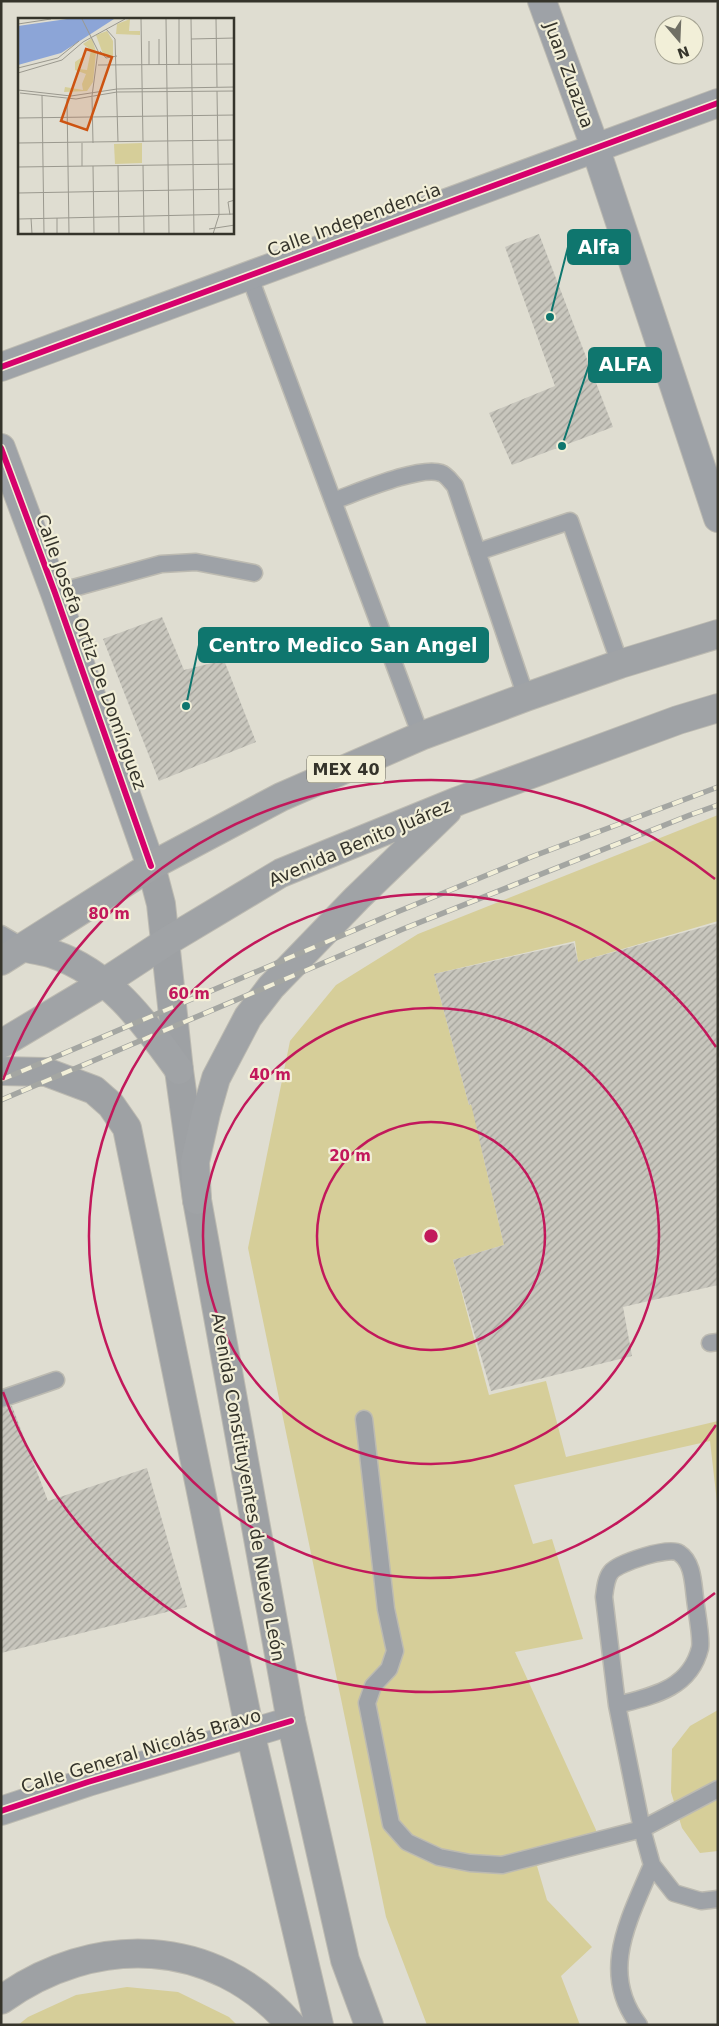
<svg xmlns="http://www.w3.org/2000/svg" width="719" height="2026" viewBox="0 0 719 2026" font-family="'DejaVu Sans',sans-serif">
<style>
.grass{fill:#d6ce99}
.building{fill:url(#building-hatch)}
.lines{fill:none;stroke-linecap:round;stroke-linejoin:round}
.lane-casing{stroke:#bcbab1;stroke-width:19}
.street-casing{stroke:#bcbab1;stroke-width:30}
.secondary-casing{stroke:#bcbab1;stroke-width:30}
.primary-casing{stroke:#bcbab1;stroke-width:30}
.lane{stroke:#9ea2a7;stroke-width:16}
.street{stroke:#9ea2a7;stroke-width:28}
.secondary{stroke:#9ea1a4;stroke-width:28}
.primary{stroke:#a0a3a6;stroke-width:28}
.rail-casing{stroke:#a4a6a2;stroke-width:5.5}
.rail{stroke:#f2efd8;stroke-width:4;stroke-dasharray:11;stroke-linecap:butt}
.cycleway-casing{stroke:#f2efd8;stroke-width:9}
.cycleway{stroke:#d6006c;stroke-width:6}
.ring{fill:none;stroke:#c2185b;stroke-width:2.5}
.labels{text-anchor:middle;stroke-width:4.5;stroke-linejoin:round;paint-order:stroke}
.shield{fill:#f2efd8;stroke:#6e6c5f;stroke-width:1}
.shield-label{font-size:16px;font-weight:bold;fill:#35342b}
.street-label{font-size:18px;fill:#35342b;stroke:#f2efd8}
.inset-road{fill:none;stroke:#9b998f;stroke-width:1}
.view{fill:#cd5311;fill-opacity:0.15;stroke:#cd5311;stroke-width:2.5}
.inset-edge{fill:none;stroke:#35342b;stroke-width:2.5}
.centre{fill:#c2185b;stroke:#f2efd8;stroke-width:2.5}
.ring-label{font-size:15px;text-anchor:middle;font-weight:bold;fill:#c2185b;stroke:#f2efd8;stroke-width:4.5;stroke-linejoin:round;paint-order:stroke}
.leader{fill:none;stroke:#0f766e;stroke-width:2}
.callout-dot{fill:#0f766e;stroke:#f2efd8;stroke-width:2}
.callout{fill:#0f766e;stroke:#0f766e;stroke-width:2}
.callout-label{font-size:19px;text-anchor:middle;font-weight:bold;fill:#fff}
</style>
<defs>
<pattern id="building-hatch" width="6" height="6" patternUnits="userSpaceOnUse" patternTransform="scale(1.25)"><rect width="6" height="6" fill="#c8c6bd"/><path d="M-1 1l2-2M0 6l6-6M5 7l2-2" fill="none" stroke="#a3a29a"/></pattern>
</defs>
<rect width="100%" height="100%" fill="#dfddd1"/>
<path class="grass" d="M 718,815 L 718,921 L 578,962 L 575,941 L 434,974 L 469,1105 L 519,1095 L 482,1151 L 504,1245 L 453,1260 L 489,1395 L 546,1381 L 566,1457 L 718,1421 L 718,1511 L 710,1441 L 514,1485 L 533,1544 L 552,1539 L 583,1639 L 515,1652 L 596,1830 L 594,1845 L 537,1866 L 547,1900 L 592,1947 L 561,1976 L 580,2025 L 427,2025 L 386,1917 L 248,1248 L 290,1041 L 336,985 L 418,934 Z
M 718,1710 L 718,1851 L 700,1853 L 682,1828 L 671,1792 L 672,1749 L 690,1726 Z
M 127,1987 L 178,1992 L 229,2017 L 237,2025 L 18,2025 L 28,2017 L 76,1995 Z"/>
<path class="building" d="M 539,234 L 613,427 L 512,465 L 489,413 L 555,386 L 505,247 Z
M 162,617 L 184,670 L 224,660 L 256,742 L 159,781 L 103,639 Z
M 718,923 L 718,1285 L 623,1307 L 632,1356 L 491,1391 L 453,1260 L 504,1245 L 471,1104 L 469,1105 L 434,974 L 574,943 L 578,962 Z
M 12,1406 L 48,1501 L 147,1468 L 187,1607 L 1,1653 L 1,1409 Z"/>
<g class="lines">
<g class="lane-casing">
<path id="lane" d="M 249,275 L 333,501 C 356,493 420,465 441,473 C 447,475 451,482 455,486 L 526,697
M 333,501 L 421,736
M 477,552 L 570,521 L 620,664
M 55,593 L 161,564 L 196,562 L 254,573
M 1,934 L 23,947
M 710,1343 L 718,1342
M 1,1399 L 56,1380
M 364,1419 L 386,1609 L 395,1651 L 389,1669 L 373,1686 L 367,1703 L 391,1824 L 407,1842 L 439,1857 L 470,1863 L 502,1865 L 642,1829 L 718,1789
M 617,1705 C 652,1696 690,1689 700,1648 C 702,1638 696,1609 695,1598 C 693,1583 693,1562 679,1553 C 669,1546 618,1563 611,1572 C 606,1578 605,1589 604,1597 L 617,1705 L 642,1829 L 652,1865 L 674,1893 L 701,1901 L 718,1899
M 639,2025 C 598,1972 630,1918 652,1865"/>
</g>
<g class="street-casing">
<path id="street" d="M 542,1 L 595,147 L 718,518
M 1,367 L 718,103
M 1,448 L 55,593 L 151,866
M 1,1811 L 88,1782 L 291,1721"/>
</g>
<g class="secondary-casing">
<path id="secondary" d="M 151,866 L 161,904 L 179,1070 L 197,1200 L 291,1721 L 345,1960 L 369,2025
M 1,1071 L 46,1072 L 94,1090 L 111,1105 L 127,1128 L 250,1732 L 319,2025
M 1,2000 C 94,1933 214,1936 291,2025"/>
</g>
<g class="primary-casing">
<path id="primary" d="M 23,947 C 33,950 44,951 53,954 C 111,974 145,1023 179,1070
M 1,961 L 151,866 L 281,797 L 421,736 L 526,697 L 620,664 L 718,634
M 1,1044 L 105,982 L 166,942 L 281,873 L 458,801 L 678,720 L 718,708
M 197,1200 L 195,1162 L 206,1113 L 216,1078 L 248,1017 L 271,987 L 357,898 L 447,811"/>
</g>
<use href="#lane" class="lane"/>
<use href="#street" class="street"/>
<use href="#secondary" class="secondary"/>
<use href="#primary" class="primary"/>
<g class="rail-casing">
<path id="rail" d="M 1,1080 L 397,912 L 531,857 L 718,787
M 1,1100 L 403,929 L 690,815 L 718,805"/>
</g>
<use href="#rail" class="rail"/>
<g class="cycleway-casing">
<path id="cycleway" d="M 1,367 L 718,103
M 1,448 L 55,593 L 151,866
M 1,1811 L 88,1782 L 291,1721"/>
</g>
<use href="#cycleway" class="cycleway"/>
</g>
<g class="ring">
<circle cx="431" cy="1236" r="114"/>
<circle cx="431" cy="1236" r="228"/>
<path d="M716 1425A342 342 0 1 1 716 1047"/>
<path d="M715 1593A456 456 0 0 1 3 1392M3 1080A456 456 0 0 1 715 879"/>
</g>
<g class="labels">
<rect class="shield" x="307" y="755.5" width="78" height="27" rx="4"/>
<g class="shield-label">
<text x="346" y="775">MEX 40</text>
</g>
<g class="street-label">
<text transform="translate(569 75) rotate(70)" y="6">Juan Zuazua</text>
<text transform="translate(354 220) rotate(-20)" y="6">Calle Independencia</text>
<text transform="translate(91 652) rotate(70)" y="6">Calle Josefa Ortiz De Domínguez</text>
<text transform="translate(360 843) rotate(-23)" y="6">Avenida Benito Juárez</text>
<text transform="translate(248 1487) rotate(80)" y="6">Avenida Constituyentes de Nuevo León</text>
<text transform="translate(141 1751) rotate(-17)" y="6">Calle General Nicolás Bravo</text>
</g>
</g>
<g transform="translate(18 18)">
<rect width="216" height="216" fill="#dfddd1"/>
<path d="M 112,1 L 111,13 L 122,13 L 122,17 L 98,16 L 99,6 ZM 89,13 L 95,23 L 95,38 L 91,40 L 85,36 L 78,17 ZM 74,20 L 78,34 L 75,64 L 69,73 L 46,74 L 47,69 L 65,72 L 64,66 L 68,56 L 57,52 L 57,44 L 67,37 L 61,51 L 69,52 L 73,32 L 65,26 Z" fill="#d6ce99"/>
<path d="M 124,125 L 124,145 L 97,146 L 96,126 Z" fill="#d6ce99"/>
<path d="M 49,1 L 96,1 L 43,35 L 0,47 L 0,8 Z" fill="#8ca5d7"/>
<path class="inset-road" d="M 64,1 L 80,33 L 74,78M 123,1 L 125,124M 148,1 L 151,216M 173,1 L 176,216M 198,1 L 199,69M 0,6 L 33,1M 88,11 L 97,21 L 100,124M 141,21 L 141,47M 173,21 L 217,20M 131,23 L 131,47M 82,33 L 88,40 L 99,38M 80,47 L 217,46M 161,47 L 161,1M 0,50 L 40,40 L 61,23M 0,55 L 44,42 L 65,24 L 107,1M 0,72 L 53,78 L 99,71 L 217,69M 2,75 L 58,81 L 99,74 L 217,73M 24,77 L 26,216M 74,79 L 75,125M 49,81 L 51,216M 0,100 L 217,97M 0,125 L 217,122M 64,125 L 64,148M 100,147 L 101,216M 125,147 L 126,216M 75,148 L 76,216M 0,149 L 217,146M 0,152 L 1,216M 0,175 L 217,171M 212,197 L 210,184 L 217,182M 13,200 L 14,216M 39,200 L 39,216M 0,201 L 217,196M 191,211 L 217,207M 195,216 L 201,197 L 199,73"/>
<path class="view" d="M 68,31 L 94,39 L 69,112 L 43,103 Z"/>
<rect width="216" height="216" class="inset-edge"/>
</g>
<circle cx="431" cy="1236" r="8" class="centre"/>
<g class="ring-label">
<text x="109" y="919">80 m</text>
<text x="189" y="999">60 m</text>
<text x="270" y="1080">40 m</text>
<text x="350" y="1161">20 m</text>
</g>
<path class="leader" d="M550 317L568 247M562 446L589 365M186 706L199 645"/>
<g class="callout-dot">
<circle cx="550" cy="317" r="5"/>
<circle cx="562" cy="446" r="5"/>
<circle cx="186" cy="706" r="5"/>
</g>
<g class="callout">
<rect x="568" y="230" width="62" height="34" rx="5"/>
<rect x="589" y="348" width="72" height="34" rx="5"/>
<rect x="199" y="628" width="289" height="34" rx="5"/>
</g>
<g class="callout-label">
<text x="599" y="254">Alfa</text>
<text x="625" y="371">ALFA</text>
<text x="343" y="652">Centro Medico San Angel</text>
</g>
<rect width="719" height="2026" fill="none" stroke="#35342b" stroke-width="5"/>
<g transform="translate(679 40) rotate(161)"><circle r="24" fill="#f2efd8" stroke="#a6a493"/>
<path d="M0-4L9 19L0 12L-9 19Z" fill="#706f65"/>
<text y="-8" font-size="14" font-weight="bold" text-anchor="middle" fill="#35342b">N</text>
</g>
</svg>
